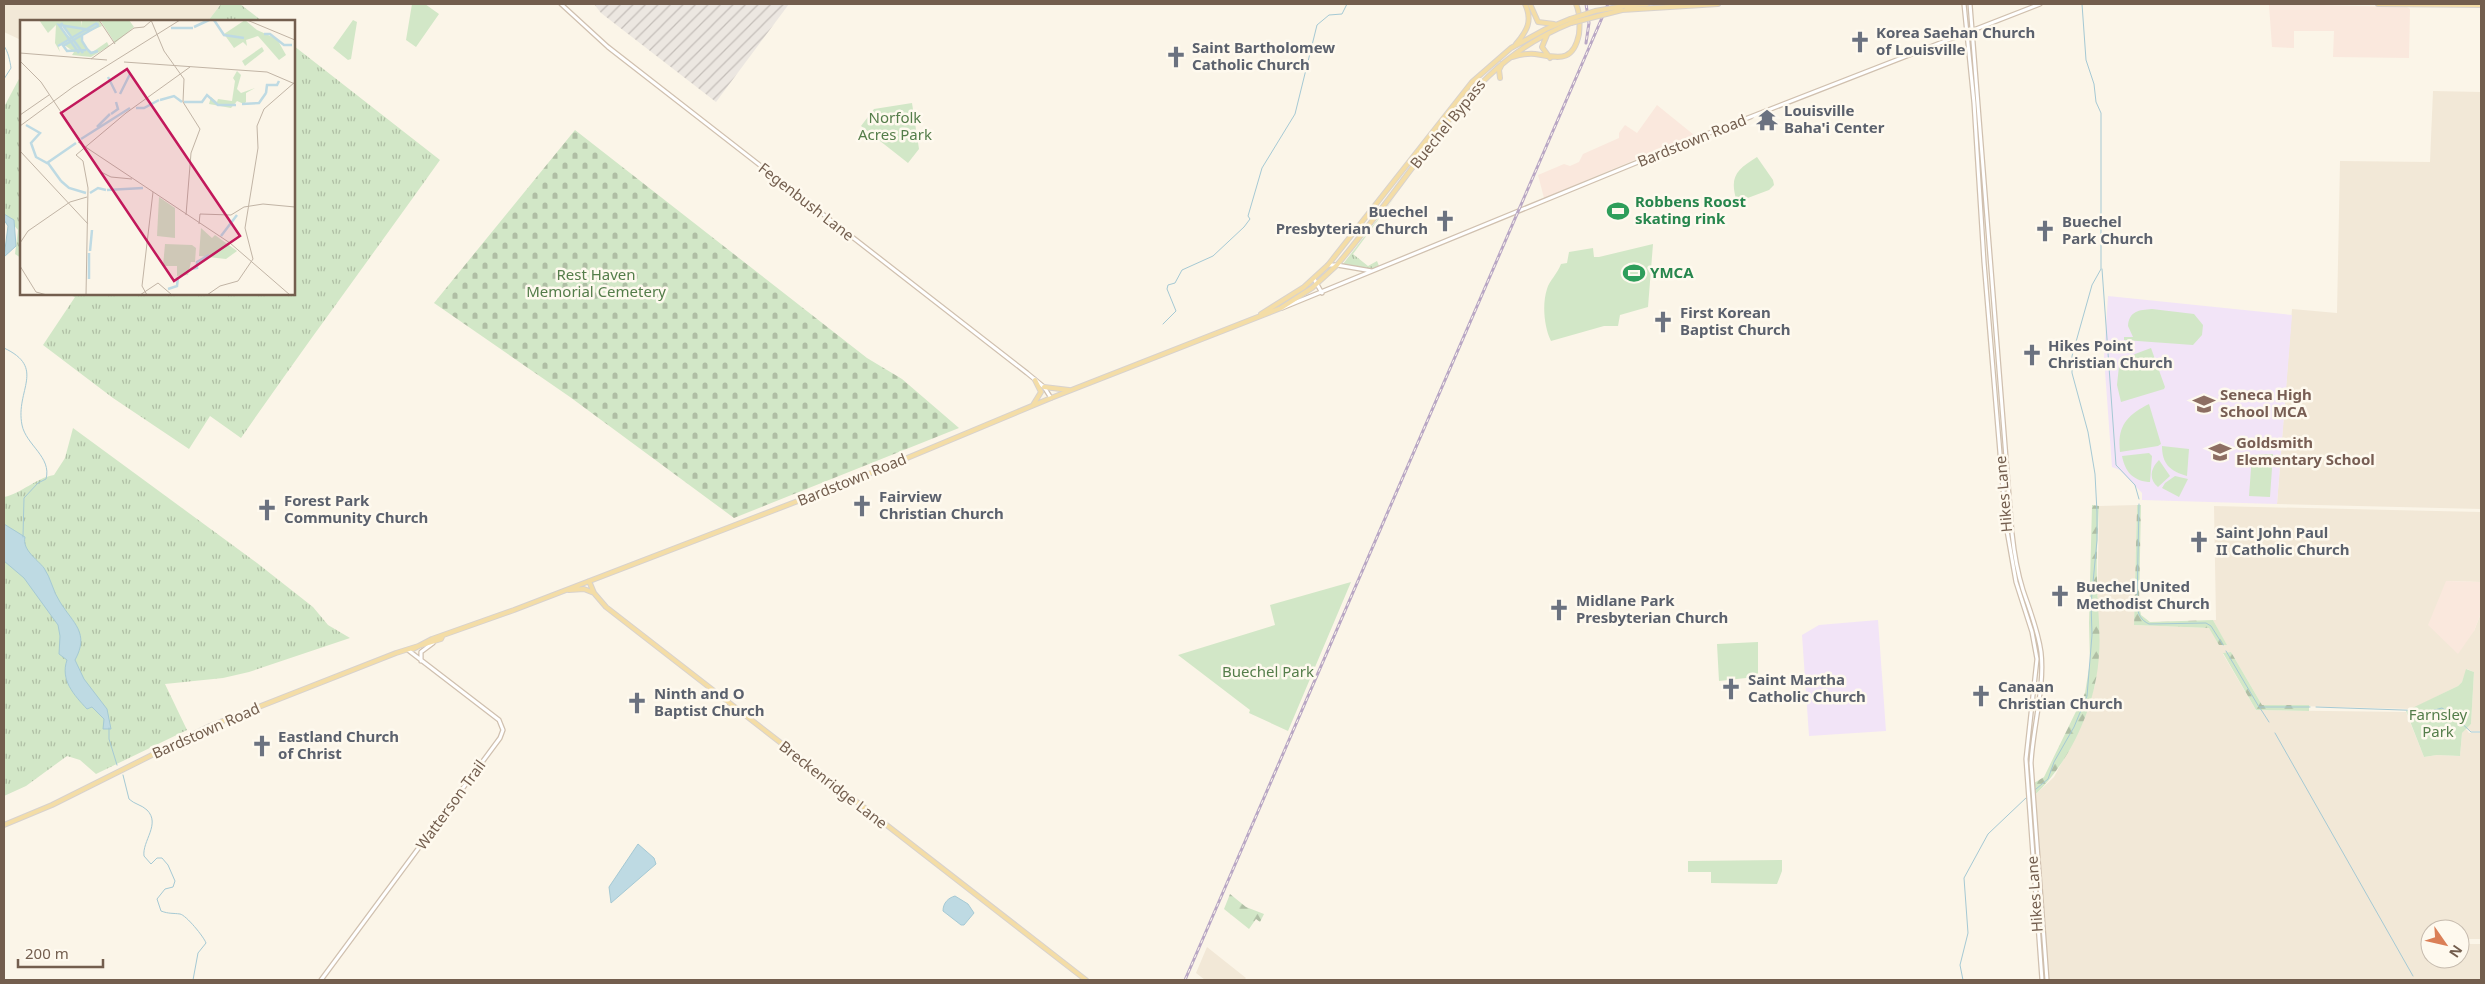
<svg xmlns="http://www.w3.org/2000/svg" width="2485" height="984" viewBox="0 0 2485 984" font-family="'Noto Sans',sans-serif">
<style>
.residential{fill:#f2e8d7}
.commercial{fill:#fae8dd}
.industrial{fill:url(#industrial-furrows)}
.education{fill:#f2e4f7}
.grass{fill:url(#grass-tufts)}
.forest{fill:url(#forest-firs)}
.cemetery{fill:url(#cemetery-stones)}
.green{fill:#d2e7c7}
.water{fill:#bedae3;stroke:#a5c9d4}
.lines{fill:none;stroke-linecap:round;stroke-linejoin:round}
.stream{stroke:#a5c9d4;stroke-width:1}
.secondary-casing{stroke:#d0c0af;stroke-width:5.5}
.primary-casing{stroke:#d8d2cd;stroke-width:6}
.secondary{stroke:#fff;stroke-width:3}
.primary{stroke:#f4dda6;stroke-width:4}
.rail-casing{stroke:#b9a7c4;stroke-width:3}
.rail{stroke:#fef9ee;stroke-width:1;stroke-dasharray:4;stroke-linecap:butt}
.primary-bridge-casing{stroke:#d8d2cd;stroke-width:6;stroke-linecap:butt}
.primary-bridge{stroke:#f4dda6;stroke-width:4}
.labels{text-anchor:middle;stroke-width:5;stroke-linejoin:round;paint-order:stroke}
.worship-label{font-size:15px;font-weight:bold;fill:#5b616d;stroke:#fef9ee;text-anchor:start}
.park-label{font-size:15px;fill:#547d4a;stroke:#fef9ee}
.street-label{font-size:15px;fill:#735e4e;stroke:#fef9ee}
.leisure-label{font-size:15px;font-weight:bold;fill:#27864d;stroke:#fef9ee;text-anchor:start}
.education-label{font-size:15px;font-weight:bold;fill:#785e54;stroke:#fef9ee;text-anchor:start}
.inset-river{fill:none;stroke:#bedae3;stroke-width:2.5}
.inset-road{fill:none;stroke:#c1b4a5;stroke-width:1}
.view{fill:#c2185b;fill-opacity:0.15;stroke:#c2185b;stroke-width:2.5}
.inset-edge{fill:none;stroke:#735e4e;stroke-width:2.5}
</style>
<defs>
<pattern id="industrial-furrows" width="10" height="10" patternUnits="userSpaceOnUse" patternTransform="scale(1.25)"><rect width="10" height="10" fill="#ece7e1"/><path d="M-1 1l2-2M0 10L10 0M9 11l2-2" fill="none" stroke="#c4beb9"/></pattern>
<pattern id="grass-tufts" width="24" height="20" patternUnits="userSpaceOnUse" patternTransform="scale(1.25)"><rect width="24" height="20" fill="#d2e7c7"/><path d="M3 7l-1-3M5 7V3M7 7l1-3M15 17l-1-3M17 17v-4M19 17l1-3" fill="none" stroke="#afbea4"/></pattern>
<pattern id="forest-firs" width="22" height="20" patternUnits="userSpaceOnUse" patternTransform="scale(1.25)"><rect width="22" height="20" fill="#d2e7c7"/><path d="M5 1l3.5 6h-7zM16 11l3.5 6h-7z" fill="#afbea4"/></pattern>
<pattern id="cemetery-stones" width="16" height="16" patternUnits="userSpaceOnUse" patternTransform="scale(1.25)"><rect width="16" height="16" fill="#d2e7c7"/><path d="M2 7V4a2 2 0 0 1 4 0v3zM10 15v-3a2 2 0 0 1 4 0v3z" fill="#afbea4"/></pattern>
</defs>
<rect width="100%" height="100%" fill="#fbf5e8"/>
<path class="residential" d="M 4,4 L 221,4 L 208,21 L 21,21 L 21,40 L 4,32 Z
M 2433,91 L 2481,92 L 2481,509 L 2277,504 L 2292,309 L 2337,313 L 2340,161 L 2430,162 Z
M 2137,505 L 2134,625 L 2209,628 L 2226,644 L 2213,620 L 2216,620 L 2214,506 L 2481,512 L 2481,582 L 2446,581 L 2474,631 L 2481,613 L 2481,731 L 2471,731 L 2467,728 L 2471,724 L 2474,672 L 2467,669 L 2462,682 L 2458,686 L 2412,709 L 2262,705 L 2231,652 L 2223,654 L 2256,710 L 2406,712 L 2424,757 L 2437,755 L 2460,756 L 2462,733 L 2466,729 L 2469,733 L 2481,733 L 2481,939 L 2460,939 L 2460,929 L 2430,929 L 2430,959 L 2460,959 L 2460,944 L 2481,944 L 2481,980 L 2049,980 L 2035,795 L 2054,777 L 2083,722 L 2096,682 L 2099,506 Z
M 1207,947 L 1246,978 L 1244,980 L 1205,980 L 1196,973 Z"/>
<path class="commercial" d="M 2271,4 L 2407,7 L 2410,9 L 2409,58 L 2333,57 L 2334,31 L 2294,31 L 2294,48 L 2272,47 L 2269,5 Z
M 1657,105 L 1694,135 L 1544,198 L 1538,175 L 1564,164 L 1570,166 L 1579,162 L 1583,154 L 1619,138 L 1619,133 L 1625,125 L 1637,133 Z
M 2446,581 L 2481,582 L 2481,613 L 2474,631 L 2458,654 L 2428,625 Z"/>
<path class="industrial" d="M 594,4 L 789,4 L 716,102 L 601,13 Z"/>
<path class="education" d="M 2108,296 L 2292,315 L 2277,504 L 2142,500 L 2142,493 L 2120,470 L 2112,467 L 2104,357 Z
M 1878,620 L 1886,731 L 1809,736 L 1802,635 L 1819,625 Z"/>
<path class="grass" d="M 221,4 L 240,4 L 262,21 L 208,21 Z
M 294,46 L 440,160 C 374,253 306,344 241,438 L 210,416 L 189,449 L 113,398 L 43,345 L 75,297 L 67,294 L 294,294 Z
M 21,75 L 21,258 L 15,254 L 18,230 L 4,214 L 4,107 Z
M 1395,197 L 1353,254 L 1368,266 L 1377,261 L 1379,266 L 1370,269 L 1343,264 Z
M 73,428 L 257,563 L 313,607 L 328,625 L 350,638 L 249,672 L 223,678 L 165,684 L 187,730 L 96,774 L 80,760 L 67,756 L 26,786 L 4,796 L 4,497 C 23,493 35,478 54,475 L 65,458 Z"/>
<path class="forest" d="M 2092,505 L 2099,506 C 2098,530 2096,555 2097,579 C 2097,604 2101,630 2099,655 C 2096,706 2071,760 2035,795 L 2034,783 L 2044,777 L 2085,693 L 2090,662 L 2089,623 Z
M 2137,505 L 2141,505 L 2139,605 L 2141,615 L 2150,622 L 2213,620 L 2227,645 L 2219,645 L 2209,628 L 2134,625 Z
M 2231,652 L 2262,705 L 2309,705 L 2309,711 L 2256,710 L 2223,653 Z
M 1230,894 L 1246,907 L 1264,914 L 1260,922 L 1256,919 L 1249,929 L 1224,909 Z"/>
<path class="cemetery" d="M 575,130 L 867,358 L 902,379 L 959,428 L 734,518 L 570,397 L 434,303 Z"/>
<path class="green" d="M 412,4 L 425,4 L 439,14 L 416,47 L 406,40 Z
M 353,20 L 357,22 L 351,59 L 348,60 L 333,48 Z
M 912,103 L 919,149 L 908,163 L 861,126 L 874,109 Z
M 1757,157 L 1773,180 L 1774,185 L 1769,190 L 1737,202 C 1729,177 1736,170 1757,157 Z
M 1653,244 L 1648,307 L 1620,315 L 1618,326 L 1604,326 L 1551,341 C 1544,327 1542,304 1547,289 C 1549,281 1558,273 1561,264 L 1567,263 L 1569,252 L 1593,248 L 1594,257 L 1599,257 Z
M 2152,309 L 2194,314 L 2203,325 L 2202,335 L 2193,345 L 2124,340 L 2124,337 L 2133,337 L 2128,326 C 2129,311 2139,310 2152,309 Z
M 2151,348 L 2165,387 L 2164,389 L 2121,402 L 2117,385 L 2119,366 L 2135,354 Z
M 2149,404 L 2161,444 L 2158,446 L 2120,452 C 2117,426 2127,415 2149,404 Z
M 2162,446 L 2189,449 L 2187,476 C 2170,471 2162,464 2162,446 Z
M 2149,453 L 2152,456 L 2150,482 L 2148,482 C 2132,480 2125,471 2122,456 Z
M 2273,454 L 2270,497 L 2249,496 L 2252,455 Z
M 2159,460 L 2170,476 L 2158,487 C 2148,479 2151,468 2159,460 Z
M 2175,476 L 2188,479 L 2179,497 L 2162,488 L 2165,483 Z
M 1351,582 L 1288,731 L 1249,713 L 1250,710 L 1178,655 L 1275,625 L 1270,605 Z
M 1758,642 L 1758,673 L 1755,677 L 1719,681 L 1717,644 Z
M 2466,669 L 2474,672 L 2471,724 L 2462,733 L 2460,756 L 2437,755 L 2424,757 L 2406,711 L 2458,686 L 2462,682 Z
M 1782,860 L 1782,871 L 1777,884 L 1711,883 L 1711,872 L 1688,872 L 1688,861 Z"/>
<path class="water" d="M 4,214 L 14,220 L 16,246 L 4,257 L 8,226 L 4,220 Z
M 4,524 L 25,537 C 22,550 37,559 44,568 C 51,578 53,592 60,602 C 73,623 90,633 75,660 L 84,679 L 107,709 L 111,729 L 103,729 L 104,719 L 92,707 L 87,709 C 74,695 60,680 67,660 L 59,654 L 60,636 L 58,625 L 24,578 L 4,561 Z
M 638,844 L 654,858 L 656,864 L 611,903 L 609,887 Z
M 955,896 L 968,904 L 974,913 L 964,925 L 961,925 L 943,911 C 943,903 948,898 955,896 Z"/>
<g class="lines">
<path class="stream" d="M 4,46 C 8,51 10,61 11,68 L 4,79
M 2102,269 L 2116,465 L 2135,485 L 2139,499
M 1163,324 L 1176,311 L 1167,289 L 1168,285 L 1175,283 L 1182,270 L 1213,256 L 1244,227 L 1250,219 L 1248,216 L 1262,168 L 1295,114 L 1317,25 L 1329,15 L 1342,14 L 1347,4
M 4,348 C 47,368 15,390 22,425 C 26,445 52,457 46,479 L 38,483 L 24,498 L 23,537
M 2139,504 L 2137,605 C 2138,615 2141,620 2149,624 L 2206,623 L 2211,626 L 2223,645
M 2226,651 L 2259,707 L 2310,707
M 2316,707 L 2431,711 L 2442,708 L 2454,716 L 2471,732 L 2481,732
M 2260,708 L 2269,722
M 109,728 L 109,739 L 117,765
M 2275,733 L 2413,976
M 123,775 L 129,799 C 134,804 142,805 147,810 C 161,824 142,841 144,856 L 151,864 L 157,858 L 162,858 L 168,865 L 175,881 L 173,887 L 165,889 L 157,899 L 161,911 C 169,914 173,913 180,914 C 186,915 204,937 206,943 L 198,953 L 193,980
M 2030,794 L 2048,779 L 2054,762 L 2074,727 L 2087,696 L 2092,635 L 2091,604 L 2097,540 L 2097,512 L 2095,474 L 2088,432 L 2072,373 L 2072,356 L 2092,285 L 2101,269 L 2101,113 L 2096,102 L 2094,84 L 2086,60 L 2082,4
M 1963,980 L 1960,965 L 1968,933 L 1964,878 L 1988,834 L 2027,797"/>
<g class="secondary-casing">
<path id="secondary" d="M 561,4 L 608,47 L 1027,373 L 1044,387 L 1051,398
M 1964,4 L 1974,103 L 1984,262 L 2006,525 L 2016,582 L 2032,632 L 2037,659 L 2026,759 L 2042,980
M 1970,4 L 2012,533 C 2014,552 2017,571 2023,590 C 2030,611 2038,630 2041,652 C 2045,687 2033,727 2031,763 L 2047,980
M 1328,265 L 1337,265 L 1372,271
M 1314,279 L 1322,293
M 1282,308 L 1699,137 L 2040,4
M 421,661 L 421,652 L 433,643
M 321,980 L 500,738 L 503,730 L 499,720 L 408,650"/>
</g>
<g class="primary-casing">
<path id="primary" d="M 1530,4 L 1538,22 L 1554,24
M 2378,4 L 2481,5
M 1624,6 L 1647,4
M 1622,10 L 1718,4
M 1547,35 L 1542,47 L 1550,58
M 1516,44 C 1527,31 1533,21 1525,4
M 1512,57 C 1519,55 1527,53 1535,54 C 1557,57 1573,64 1579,34 C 1580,24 1580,13 1576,4
M 1500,78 L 1499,70 L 1502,64
M 1261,314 L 1304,287 L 1328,265 L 1472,82 L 1511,48 L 1546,29 L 1570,19
M 1044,387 L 1069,390
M 1033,405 L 1041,392 L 1035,380
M 589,581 L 594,593 L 606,607 L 1086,980
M 569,590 L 584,589 L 594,593
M 413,649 L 432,639 L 514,610 L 876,471 L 1051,398 L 1281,308 L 1312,288 L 1337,265 C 1368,228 1396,189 1425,151 C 1468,95 1503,50 1571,23
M 4,825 L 52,805 L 210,726 L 396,653 L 441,639 L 442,637"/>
</g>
<use href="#secondary" class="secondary"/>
<use href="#primary" class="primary"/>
<g class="rail-casing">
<path id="rail" d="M 1586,4 L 1589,23 L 1586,43
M 1185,980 L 1608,4"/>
</g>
<use href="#rail" class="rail"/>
<g class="primary-bridge-casing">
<path id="primary-bridge" d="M 1570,19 L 1595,11 L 1624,6
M 1571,23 L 1622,10"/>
</g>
<use href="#primary-bridge" class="primary-bridge"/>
</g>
<defs>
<g id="church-bare" transform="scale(1.725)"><path d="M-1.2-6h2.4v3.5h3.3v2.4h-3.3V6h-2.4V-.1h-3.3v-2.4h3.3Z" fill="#6b7280" stroke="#fef9ee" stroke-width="2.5" paint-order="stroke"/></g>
<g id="temple-bare" transform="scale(1.725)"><path d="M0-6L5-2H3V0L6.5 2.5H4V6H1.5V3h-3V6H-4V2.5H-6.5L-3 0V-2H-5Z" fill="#6b7280" stroke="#fef9ee" stroke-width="2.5" paint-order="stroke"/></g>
<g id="stadium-bare" transform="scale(1.725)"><path d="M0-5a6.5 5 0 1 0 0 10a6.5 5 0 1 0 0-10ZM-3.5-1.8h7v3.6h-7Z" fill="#2e9e5b" stroke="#fef9ee" stroke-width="2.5" paint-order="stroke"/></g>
<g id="school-bare" transform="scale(1.725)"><path d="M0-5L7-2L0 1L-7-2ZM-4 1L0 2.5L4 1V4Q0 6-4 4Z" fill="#8d6e63" stroke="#fef9ee" stroke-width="2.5" paint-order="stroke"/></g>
</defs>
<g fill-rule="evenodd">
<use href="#church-bare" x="1860" y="42"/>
<use href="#church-bare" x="1176" y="57"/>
<use href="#temple-bare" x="1767" y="120"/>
<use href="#stadium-bare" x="1618" y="211"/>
<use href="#church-bare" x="1445" y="221"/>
<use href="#church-bare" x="2045" y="231"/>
<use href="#stadium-bare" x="1634" y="273"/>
<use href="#church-bare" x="1663" y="322"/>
<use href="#church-bare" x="2032" y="355"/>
<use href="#school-bare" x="2204" y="404"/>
<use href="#school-bare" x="2220" y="452"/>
<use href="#church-bare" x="862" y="506"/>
<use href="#church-bare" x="267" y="510"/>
<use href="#church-bare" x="2199" y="542"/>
<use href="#church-bare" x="2060" y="596"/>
<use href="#church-bare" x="1559" y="610"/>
<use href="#church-bare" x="1731" y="689"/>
<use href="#church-bare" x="1981" y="696"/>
<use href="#church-bare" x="637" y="703"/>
<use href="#church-bare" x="262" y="746"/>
</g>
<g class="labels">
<g class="worship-label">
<text x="1876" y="38">Korea Saehan Church<tspan x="1876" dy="17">of Louisville</tspan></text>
<text x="1192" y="53">Saint Bartholomew<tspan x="1192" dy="17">Catholic Church</tspan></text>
<text x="1784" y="116">Louisville<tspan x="1784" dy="17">Baha'i Center</tspan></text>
<text x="1428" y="217" text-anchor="end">Buechel<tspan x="1428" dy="17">Presbyterian Church</tspan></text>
<text x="2062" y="227">Buechel<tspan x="2062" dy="17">Park Church</tspan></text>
<text x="1680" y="318">First Korean<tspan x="1680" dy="17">Baptist Church</tspan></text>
<text x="2048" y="351">Hikes Point<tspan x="2048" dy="17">Christian Church</tspan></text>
<text x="879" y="502">Fairview<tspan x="879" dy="17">Christian Church</tspan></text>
<text x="284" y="506">Forest Park<tspan x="284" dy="17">Community Church</tspan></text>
<text x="2216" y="538">Saint John Paul<tspan x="2216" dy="17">II Catholic Church</tspan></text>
<text x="2076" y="592">Buechel United<tspan x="2076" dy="17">Methodist Church</tspan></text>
<text x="1576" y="606">Midlane Park<tspan x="1576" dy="17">Presbyterian Church</tspan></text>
<text x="1748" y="685">Saint Martha<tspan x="1748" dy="17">Catholic Church</tspan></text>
<text x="1998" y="692">Canaan<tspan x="1998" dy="17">Christian Church</tspan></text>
<text x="654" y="699">Ninth and O<tspan x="654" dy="17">Baptist Church</tspan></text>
<text x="278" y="742">Eastland Church<tspan x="278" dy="17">of Christ</tspan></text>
</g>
<g class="park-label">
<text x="895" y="123">Norfolk<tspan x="895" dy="17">Acres Park</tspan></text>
<text x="596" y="280">Rest Haven<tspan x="596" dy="17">Memorial Cemetery</tspan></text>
<text x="1268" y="677">Buechel Park</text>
<text x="2438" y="720">Farnsley<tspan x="2438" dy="17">Park</tspan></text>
</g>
<g class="street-label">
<text transform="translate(1448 124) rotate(-51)" y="5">Buechel Bypass</text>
<text transform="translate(1692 141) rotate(-22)" y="5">Bardstown Road</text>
<text transform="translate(806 202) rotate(38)" y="5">Fegenbush Lane</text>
<text transform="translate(852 480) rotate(-22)" y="5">Bardstown Road</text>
<text transform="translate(2004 494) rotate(-95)" y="5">Hikes Lane</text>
<text transform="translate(206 731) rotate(-24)" y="5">Bardstown Road</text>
<text transform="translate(833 785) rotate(38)" y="5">Breckenridge Lane</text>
<text transform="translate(451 805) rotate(-54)" y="5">Watterson Trail</text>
<text transform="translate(2035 894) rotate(-94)" y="5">Hikes Lane</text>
</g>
<g class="leisure-label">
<text x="1635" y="207">Robbens Roost<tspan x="1635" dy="17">skating rink</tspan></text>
<text x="1650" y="278">YMCA</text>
</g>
<g class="education-label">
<text x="2220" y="400">Seneca High<tspan x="2220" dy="17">School MCA</tspan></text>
<text x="2236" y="448">Goldsmith<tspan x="2236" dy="17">Elementary School</tspan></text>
</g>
</g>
<g transform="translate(20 20)">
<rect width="275" height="275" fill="#fbf5e8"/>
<path d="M 19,0 L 61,0 L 61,6 L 62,0 L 79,0 L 82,6 L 63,14 L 61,21 L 71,33 L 87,22 L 89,26 L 71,37 L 52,35 L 54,32 L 43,24 L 52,19 L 63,33 L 53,18 L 78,3 L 52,17 L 41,3 L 43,11 L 51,18 L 38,25 L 40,32 L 35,23 L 36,5 L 28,13 ZM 80,0 L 109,0 L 114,7 L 95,23 ZM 225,0 L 237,10 L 257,19 L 266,35 L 259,40 L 238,16 L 226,20 L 227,26 L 223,22 L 214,28 L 204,14 ZM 181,208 L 192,218 L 195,215 L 217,231 L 206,239 L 179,236 ZM 145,224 L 172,225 L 176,228 L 175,242 L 171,242 L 168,255 L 157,256 L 157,246 L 143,246 Z" fill="#d2e7c7"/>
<path d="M 217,51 L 221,55 L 217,69 L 221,73 L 235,68 L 226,73 L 226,82 L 224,84 L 217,81 L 211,88 L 189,84 L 191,77 L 197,82 L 198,79 L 212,81 L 215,61 L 213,58 Z" fill="#d2e7c7"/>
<path d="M 139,177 L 155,188 L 155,218 L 137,216 Z" fill="#d2e7c7"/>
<path d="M 242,27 L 244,31 L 225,46 L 222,41 Z" fill="#d2e7c7"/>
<path class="inset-river" d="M 194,0 L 204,15 L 224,18M 41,3 L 63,33M 174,7 L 189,0M 151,8 L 173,8M 244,14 L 250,14 L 264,25 L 272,25M 62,15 L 62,21 L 67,29 L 71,33 L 78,31M 42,24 L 47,31 L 66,30M 38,26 L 77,3M 43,26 L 78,6 L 77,3M 59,33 L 39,5 L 71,10M 88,57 L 96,73M 246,73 L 247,65 L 257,65 L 259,61M 100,74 L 110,54M 140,80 L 154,76 L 162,82M 164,82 L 182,82 L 187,75 L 198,85 L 216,85M 222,84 L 239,83 L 246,73M 116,88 L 124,88 L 139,80M 91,94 L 98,89 L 96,82M 6,105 L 20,113 L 11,123 L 16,137 L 27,143 L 56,123M 77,107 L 90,94M 61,119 L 110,88M 28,143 L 41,161M 41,161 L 49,168 L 66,173M 87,170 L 123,168M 70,173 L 78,168 L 86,170M 201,216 L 217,195M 70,231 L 72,210M 171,249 L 177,248 L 177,242 L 189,235M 69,259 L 69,233M 148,269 L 157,266 L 158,257"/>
<path class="inset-road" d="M 79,0 L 95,24M 131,0 L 144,31 L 164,59 L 163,82 L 180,109 L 171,133 L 166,195M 227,0 L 275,20M 0,33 L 87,40M 71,39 L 114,8 L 124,7 L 131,1M 0,41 L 21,62 L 81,152 L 91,157 L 112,159M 104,42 L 247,52 L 275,64M 0,95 L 29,75M 0,106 L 53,67 L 160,0M 58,122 L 210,223 L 270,275M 0,131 L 68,204M 179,204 L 180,194 L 211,195 L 224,187 L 243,184 L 275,187M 0,223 L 8,211 L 50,182 L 67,177M 0,246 L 16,272 L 27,275M 66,275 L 68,168 L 63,141 L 56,135 L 106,93 L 170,47M 120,275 L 138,263 L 152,275M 127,275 L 122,266 L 133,172M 187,275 L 200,266 L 218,261 L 233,239 L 225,208 L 238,128 L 237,106 L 244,89 L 275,62"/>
<path class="view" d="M 107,49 L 220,216 L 154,261 L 41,93 Z"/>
<rect width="275" height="275" class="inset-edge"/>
</g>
<rect width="2485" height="984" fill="none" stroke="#735e4e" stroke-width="10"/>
<g transform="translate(2445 944) rotate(124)"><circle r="24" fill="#fef9ee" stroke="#c6bbae"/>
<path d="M0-4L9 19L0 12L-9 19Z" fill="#da7f57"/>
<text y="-8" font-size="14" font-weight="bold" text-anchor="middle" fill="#735e4e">N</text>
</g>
<path d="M18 959v8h85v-8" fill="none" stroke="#735e4e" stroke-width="2.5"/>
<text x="25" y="959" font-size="15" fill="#735e4e" stroke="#fef9ee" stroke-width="4" paint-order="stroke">200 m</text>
</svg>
